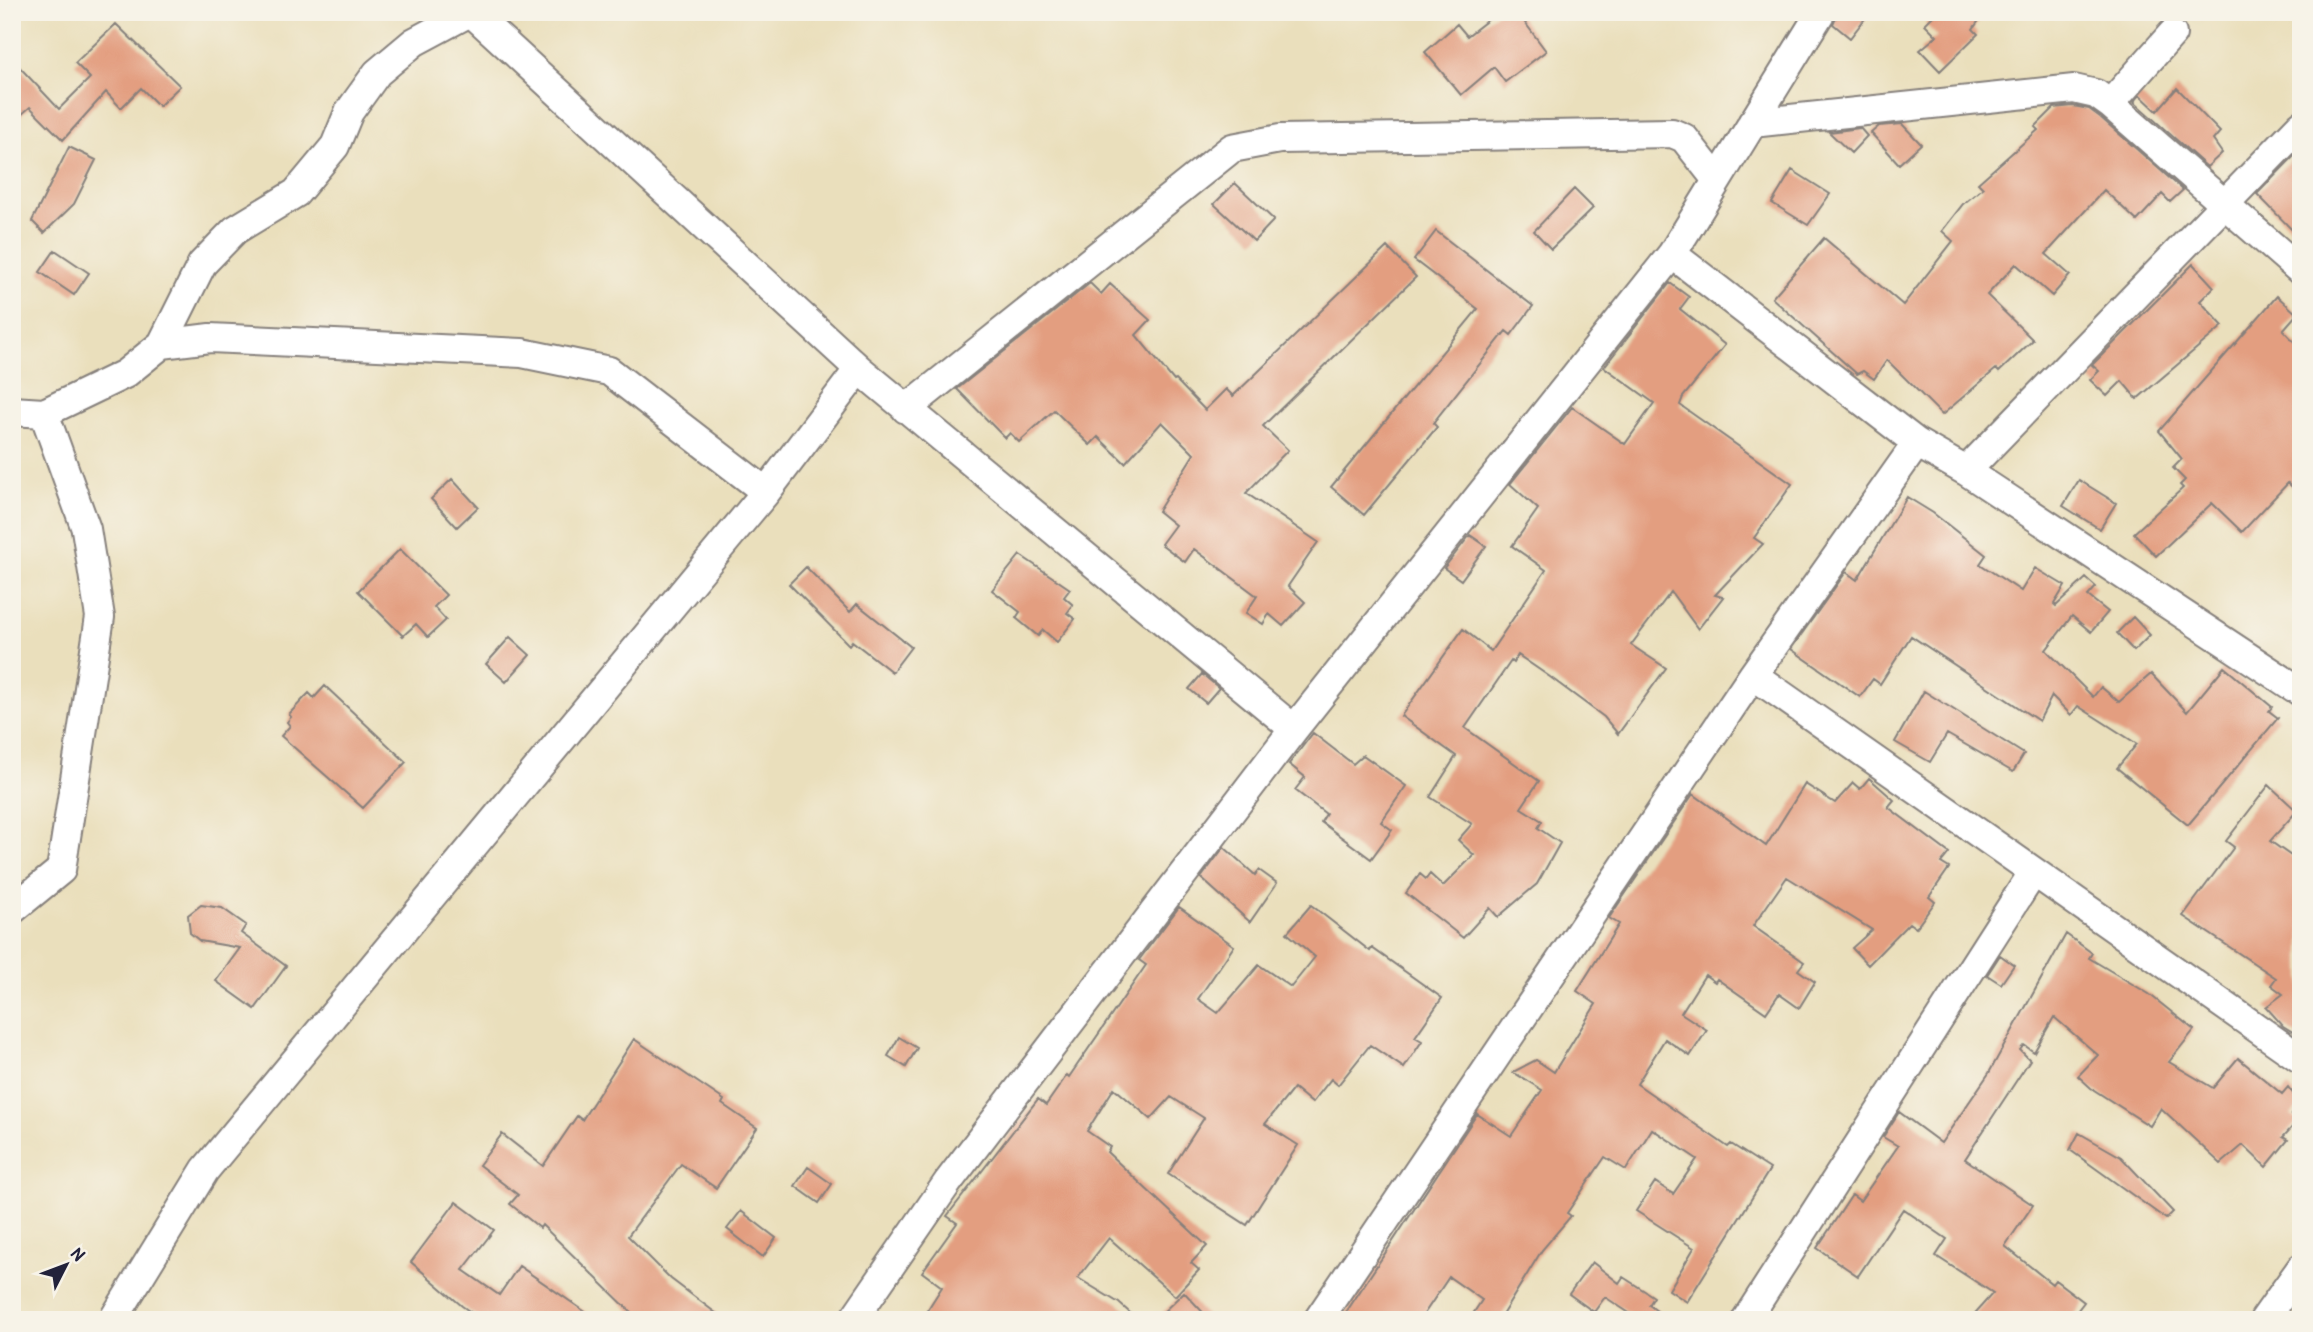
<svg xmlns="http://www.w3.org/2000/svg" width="2313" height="1332" viewBox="0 0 2313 1332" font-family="'Patrick Hand',sans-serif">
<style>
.building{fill:#e39e80}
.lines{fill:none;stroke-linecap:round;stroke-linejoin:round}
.minor-casing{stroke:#86807c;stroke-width:32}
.minor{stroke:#fff;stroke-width:28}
</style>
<rect width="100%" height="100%" fill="#f7f3e8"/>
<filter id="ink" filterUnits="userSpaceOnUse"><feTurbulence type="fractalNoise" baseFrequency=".0143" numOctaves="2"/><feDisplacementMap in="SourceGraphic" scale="14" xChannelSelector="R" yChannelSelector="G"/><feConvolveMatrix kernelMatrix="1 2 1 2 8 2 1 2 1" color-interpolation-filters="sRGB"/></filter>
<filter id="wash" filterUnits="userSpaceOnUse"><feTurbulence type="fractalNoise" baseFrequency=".00686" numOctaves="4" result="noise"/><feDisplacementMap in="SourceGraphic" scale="28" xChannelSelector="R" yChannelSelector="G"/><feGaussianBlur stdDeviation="1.57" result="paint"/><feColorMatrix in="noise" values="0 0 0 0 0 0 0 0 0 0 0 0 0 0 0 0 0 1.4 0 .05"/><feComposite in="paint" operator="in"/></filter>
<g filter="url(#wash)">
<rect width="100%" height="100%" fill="#eadfbc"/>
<g id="blocks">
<path class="building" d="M 1498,12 L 1517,12 L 1546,51 L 1505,82 L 1494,67 L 1461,95 L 1425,52 L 1457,24 L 1467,36 Z
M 1838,12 L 1870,12 L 1850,38 L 1833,24 Z
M 1937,12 L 1985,12 L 1973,29 L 1978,34 L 1940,71 L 1920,50 L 1937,36 L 1925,24 Z
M 116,24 L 180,86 L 159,106 L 141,88 L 121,108 L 106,92 L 63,140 L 30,107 L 12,123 L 12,59 L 59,109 L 90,78 L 75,63 Z
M 2177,88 L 2220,132 L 2213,140 L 2222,153 L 2207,167 L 2134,102 L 2140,95 L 2157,111 Z
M 2073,106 L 2089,109 L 2100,117 L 2183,190 L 2170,202 L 2162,194 L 2137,221 L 2104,190 L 2046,254 L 2070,275 L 2052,296 L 2016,264 L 1987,295 L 2033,340 L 1999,372 L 1996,369 L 1942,415 L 1887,360 L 1874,379 L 1863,371 L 1857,374 L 1772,298 L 1824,238 L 1903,305 L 1953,241 L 1942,231 L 1963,204 L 1983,188 L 1978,183 L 2038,130 L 2035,127 L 2054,108 Z
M 1902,124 L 1921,144 L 1899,164 L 1871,133 L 1879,126 Z
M 1860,128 L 1867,136 L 1851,153 L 1829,132 Z
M 69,147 L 96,160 L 74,204 L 44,233 L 32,221 Z
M 2301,149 L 2301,239 L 2257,194 Z
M 1792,170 L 1830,194 L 1808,225 L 1772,203 Z
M 1235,183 L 1274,220 L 1254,241 L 1214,204 Z
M 1574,189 L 1593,208 L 1551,249 L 1534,231 Z
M 1436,231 L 1533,306 L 1511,335 L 1506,331 L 1433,423 L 1437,427 L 1364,515 L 1331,487 L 1478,309 L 1414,260 Z
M 1387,247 L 1416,277 L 1263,426 L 1288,450 L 1246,493 L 1318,542 L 1288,586 L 1305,602 L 1283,626 L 1269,614 L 1263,624 L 1246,613 L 1257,596 L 1194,549 L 1185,562 L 1161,544 L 1175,525 L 1158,511 L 1194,454 L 1162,422 L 1125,463 L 1098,437 L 1090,445 L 1054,410 L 1019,442 L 1010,433 L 1005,438 L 957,389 L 1090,283 L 1101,294 L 1110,284 L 1150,320 L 1136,335 L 1174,381 L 1176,380 L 1205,410 L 1226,389 L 1233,396 Z
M 55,250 L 89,273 L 74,295 L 40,272 Z
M 2193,264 L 2214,287 L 2200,301 L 2223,326 L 2137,399 L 2122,381 L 2107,396 L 2090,380 L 2099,371 L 2092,365 Z
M 1670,283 L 1689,297 L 1680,309 L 1725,345 L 1683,397 L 1680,405 L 1792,484 L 1754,538 L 1763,544 L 1715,595 L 1723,597 L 1698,629 L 1671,592 L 1631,645 L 1666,668 L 1618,734 L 1604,717 L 1550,677 L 1518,655 L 1513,663 L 1511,661 L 1465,728 L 1539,781 L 1521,808 L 1542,821 L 1538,828 L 1560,843 L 1537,884 L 1498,917 L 1490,908 L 1463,938 L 1406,893 L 1420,874 L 1426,879 L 1430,874 L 1443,886 L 1474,855 L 1458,840 L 1472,824 L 1430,797 L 1456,756 L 1401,716 L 1463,629 L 1491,651 L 1546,570 L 1512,546 L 1538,509 L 1510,484 L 1572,407 L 1625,444 L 1654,403 L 1604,367 Z
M 2277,296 L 2297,314 L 2283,330 L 2301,349 L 2301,495 L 2288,483 L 2242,532 L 2212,503 L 2156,556 L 2134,533 L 2183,488 L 2180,485 L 2185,480 L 2173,468 L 2182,459 L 2159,431 Z
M 452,479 L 478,507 L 457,527 L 431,499 Z
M 2079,480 L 2116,503 L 2100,529 L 2063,506 Z
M 1907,497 L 1933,513 L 1986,555 L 1980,564 L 2021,591 L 2035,568 L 2065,586 L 2054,604 L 2056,606 L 2086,578 L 2096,587 L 2088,596 L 2108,612 L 2091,632 L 2072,616 L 2046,650 L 2093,697 L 2101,687 L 2119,702 L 2151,674 L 2187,712 L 2224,667 L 2272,707 L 2269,711 L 2278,718 L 2188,825 L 2117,768 L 2137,744 L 2078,706 L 2071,715 L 2052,696 L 2039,721 L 1911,636 L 1880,684 L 1873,679 L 1860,697 L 1791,649 L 1846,572 L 1857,580 Z
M 1470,535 L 1486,546 L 1461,580 L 1444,568 Z
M 400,549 L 446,595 L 434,607 L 446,620 L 428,637 L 416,624 L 403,636 L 358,591 Z
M 1020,555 L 1070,589 L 1064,597 L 1073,605 L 1067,613 L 1075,619 L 1057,642 L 1043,630 L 1038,636 L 1016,618 L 1020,612 L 992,590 Z
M 806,567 L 850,612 L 857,604 L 911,647 L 892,672 L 852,641 L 849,645 L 789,584 Z
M 2133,617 L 2150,635 L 2134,651 L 2117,633 Z
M 510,637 L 530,655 L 506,682 L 486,664 Z
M 1202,674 L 1219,688 L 1206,703 L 1189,689 Z
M 325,686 L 406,762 L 363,808 L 281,736 L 290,726 L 287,722 L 291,717 L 289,714 L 309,693 L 314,698 Z
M 1924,691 L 2024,754 L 2013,772 L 1947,734 L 1930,762 L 1895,742 Z
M 1313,733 L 1353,764 L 1363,755 L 1406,786 L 1381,822 L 1392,830 L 1371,859 L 1321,822 L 1326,814 L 1295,790 L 1305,777 L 1289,764 Z
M 1869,778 L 1894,800 L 1888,807 L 1949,853 L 1941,863 L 1949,868 L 1929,897 L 1935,902 L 1916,928 L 1909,923 L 1868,965 L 1852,948 L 1872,930 L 1787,877 L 1753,926 L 1804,962 L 1798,970 L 1815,982 L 1799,1008 L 1779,994 L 1766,1013 L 1717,979 L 1715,982 L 1705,975 L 1681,1013 L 1707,1030 L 1690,1056 L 1665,1039 L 1637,1084 L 1728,1147 L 1731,1144 L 1770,1169 L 1687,1302 L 1669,1290 L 1694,1248 L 1636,1211 L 1655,1182 L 1673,1194 L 1697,1159 L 1652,1129 L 1626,1170 L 1605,1157 L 1567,1213 L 1571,1216 L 1542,1250 L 1499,1320 L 1469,1320 L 1482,1300 L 1449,1277 L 1420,1320 L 1341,1320 L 1477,1114 L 1511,1136 L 1542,1090 L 1513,1072 L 1536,1060 L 1554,1072 L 1596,1004 L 1577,991 L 1619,924 L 1609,918 L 1693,794 L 1766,846 L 1805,784 L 1835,803 L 1853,783 L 1860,789 Z
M 2269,785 L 2297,811 L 2270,841 L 2301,863 L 2301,1037 L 2283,1026 L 2266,1007 L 2283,994 L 2271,985 L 2276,978 L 2183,916 L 2234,847 L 2226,841 Z
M 1224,847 L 1255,875 L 1259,870 L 1277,883 L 1250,922 L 1201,878 Z
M 201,905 L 222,908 L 246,925 L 241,933 L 286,966 L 255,1009 L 216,981 L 240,948 L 200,941 L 190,933 L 188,915 Z
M 1311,905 L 1370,951 L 1372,948 L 1442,998 L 1415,1037 L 1422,1041 L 1404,1068 L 1370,1045 L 1338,1085 L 1331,1079 L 1312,1103 L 1294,1088 L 1265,1124 L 1298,1145 L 1247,1225 L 1168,1174 L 1204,1118 L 1171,1097 L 1151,1119 L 1114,1088 L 1087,1131 L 1110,1147 L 1107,1152 L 1207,1246 L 1191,1263 L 1199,1270 L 1175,1296 L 1109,1238 L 1078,1278 L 1119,1303 L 1138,1320 L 921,1320 L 942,1287 L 922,1272 L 957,1223 L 947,1216 L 1038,1099 L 1046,1105 L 1067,1075 L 1069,1077 L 1146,965 L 1139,960 L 1179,907 L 1234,946 L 1198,999 L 1218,1013 L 1259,965 L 1291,987 L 1315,957 L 1287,933 Z
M 2066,934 L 2092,953 L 2089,958 L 2149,994 L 2194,1030 L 2169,1062 L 2213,1088 L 2238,1058 L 2282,1094 L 2288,1087 L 2301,1104 L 2291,1115 L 2298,1121 L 2283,1137 L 2288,1140 L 2266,1167 L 2243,1145 L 2221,1164 L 2161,1108 L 2150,1126 L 2091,1088 L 2078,1076 L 2098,1055 L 2054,1017 L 2034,1052 L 2024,1045 L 2020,1050 L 2030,1060 L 1965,1159 L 2033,1205 L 2005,1246 L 2052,1284 L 2055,1280 L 2084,1302 L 2070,1320 L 1969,1320 L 1993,1293 L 1936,1256 L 1947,1239 L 1903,1209 L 1858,1276 L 1817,1248 L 1852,1195 L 1860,1201 L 1898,1146 L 1883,1137 L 1899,1112 L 1941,1143 L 1989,1073 Z
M 2000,955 L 2014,965 L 2001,984 L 1987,975 Z
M 899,1037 L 917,1048 L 906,1067 L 888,1056 Z
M 634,1039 L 724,1100 L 722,1104 L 757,1128 L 716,1188 L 681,1164 L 628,1236 L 671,1279 L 725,1320 L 639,1320 L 542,1225 L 540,1228 L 510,1204 L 518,1195 L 479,1165 L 502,1134 L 543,1166 L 577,1116 L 582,1120 Z
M 2079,1133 L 2121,1157 L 2173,1212 L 2166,1219 L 2070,1150 Z
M 808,1167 L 832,1184 L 819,1203 L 795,1186 Z
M 456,1202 L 494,1230 L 463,1270 L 499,1295 L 519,1266 L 597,1320 L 482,1320 L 462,1306 L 411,1262 Z
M 741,1211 L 776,1238 L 763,1257 L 727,1229 Z
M 1592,1262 L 1619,1283 L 1623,1277 L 1654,1297 L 1649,1305 L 1661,1314 L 1658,1320 L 1640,1320 L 1605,1297 L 1594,1312 L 1569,1294 Z
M 1184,1292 L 1210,1320 L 1155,1320 Z"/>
</g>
</g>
<g filter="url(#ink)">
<use href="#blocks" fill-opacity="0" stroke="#86807c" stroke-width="2"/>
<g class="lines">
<g class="minor-casing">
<path id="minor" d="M 471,12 L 859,369 L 1294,729
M 2110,104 L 2301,271
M 1752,123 L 2074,89 L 2096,94 L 2110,104 L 2172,34
M 1672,254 L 1917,443 L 1966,471 L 2301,692
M 162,344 L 210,338 L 522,353 L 609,371 L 766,492
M 906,409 L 1232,148 L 1280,139 L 1672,133 L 1684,138 L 1717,180
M 12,411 L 44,413 L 125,374 L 162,344 L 202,264 L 235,230 L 296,193 L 335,146 L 349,112 L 377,73 L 414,42 L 470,12
M 1966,471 L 2301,125
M 1753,675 L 2301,1059
M 12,910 L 61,870 L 100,617 L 86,529 L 44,413
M 113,1320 L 205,1170 L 766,492 L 859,369
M 853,1320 L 948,1182 L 1294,729 L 1672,254 L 1821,12
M 1318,1320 L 1753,675 L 1917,443
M 1746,1320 L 2033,873
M 2264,1320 L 2301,1268"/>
</g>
<use href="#minor" class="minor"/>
</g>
</g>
<rect width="2313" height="1332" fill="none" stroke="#f7f3e8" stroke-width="42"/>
<g transform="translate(66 1265) rotate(48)" stroke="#f7f3e8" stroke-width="5" paint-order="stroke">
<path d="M0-5L12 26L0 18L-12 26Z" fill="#22223b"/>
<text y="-10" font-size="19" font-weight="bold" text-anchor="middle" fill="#22223b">N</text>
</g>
</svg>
